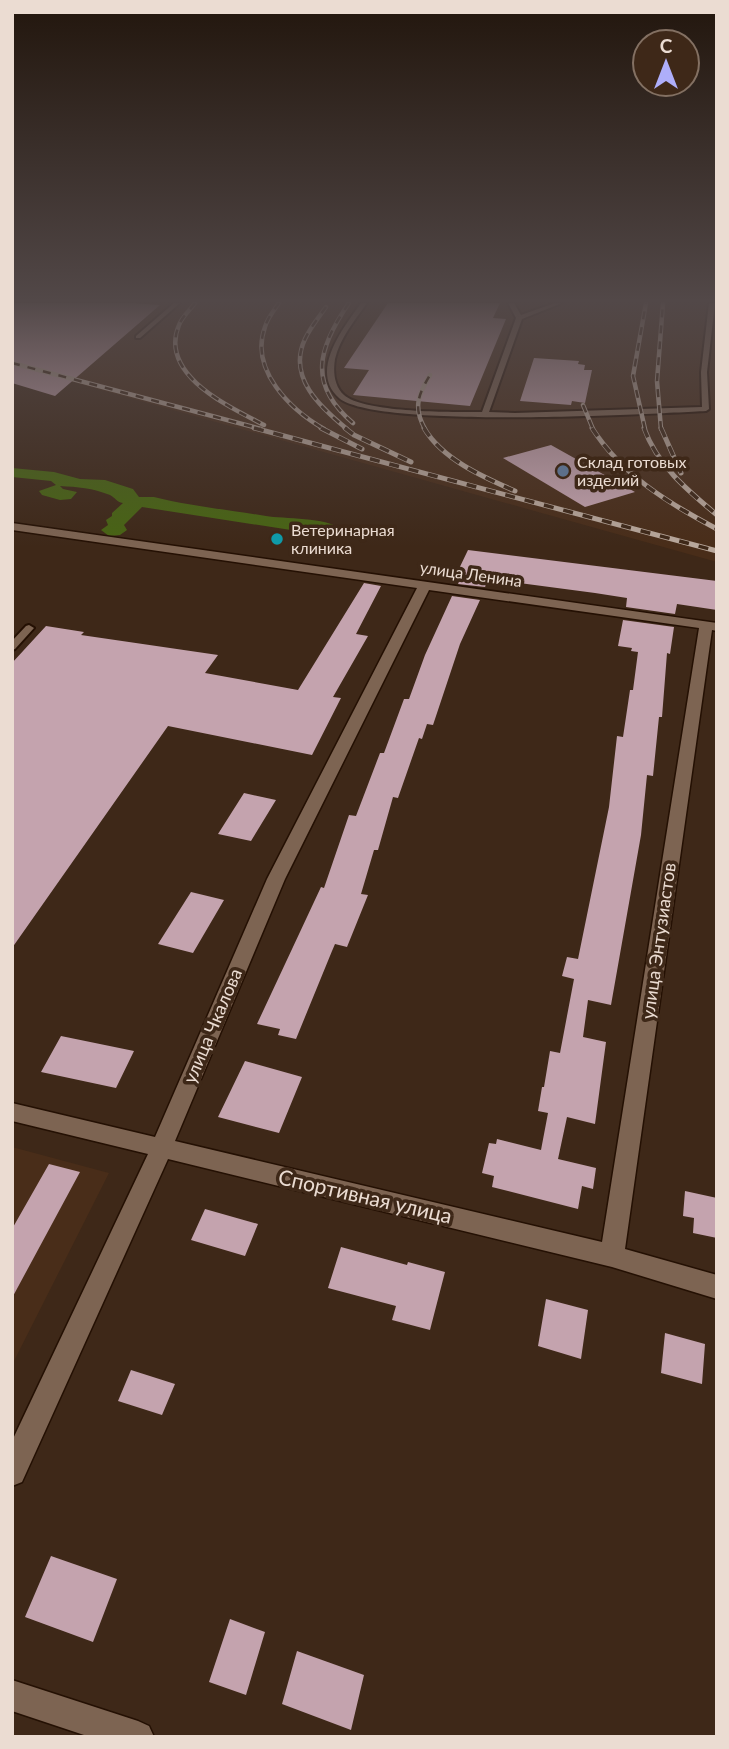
<svg xmlns="http://www.w3.org/2000/svg" width="729" height="1749" viewBox="0 0 729 1749" font-family="Lato,sans-serif">
<style>
.built{fill:#492d19}
.forest{fill:#486413}
.building{fill:#c4a3ae}
.lines{fill:none;stroke-linecap:round;stroke-linejoin:round}
.lane-casing{stroke:#241003;stroke-width:4}
.street-casing{stroke:#241003;stroke-width:3}
.lane{fill:#7d6452;fill-rule:evenodd}
.street{fill:#7d6452;fill-rule:evenodd}
.rail-far1-casing{stroke:#b9a89c;stroke-width:4.5}
.rail-casing{stroke:#b9a89c;stroke-width:5}
.rail-far1{stroke:#3e2818;stroke-width:2.5;stroke-dasharray:8;stroke-linecap:butt}
.rail{stroke:#3e2818;stroke-width:3.5;stroke-dasharray:10;stroke-linecap:butt}
.service-dot{fill:#5c6f8a;stroke:#3e2818;stroke-width:2.5}
.culture-dot{fill:#0f9aa8;stroke:#3e2818;stroke-width:2.5}
.labels{text-anchor:middle;stroke-width:7;stroke-linejoin:round;paint-order:stroke}
.far-poi-label{font-size:16px;fill:#ebdcd2;stroke:#3e2818;text-anchor:start}
.far-street-label{font-size:16px;fill:#ebdcd2;stroke:#3e2818}
.street-label{font-size:18px;fill:#ebdcd2;stroke:#3e2818}
.near-street-label{font-size:21px;fill:#ebdcd2;stroke:#3e2818}
</style>
<rect width="100%" height="100%" fill="#3e2818"/>
<path class="built" d="M 46,303 L 717,303 L 717,562 L 12,365 L 12,328 Z
M 12,1147 L 109,1173 L 12,1365 Z"/>
<path class="forest" d="M 12,468 L 54,472 L 80,479 L 105,480 L 133,489 L 139,497 L 154,497 C 189,506 230,510 266,516 C 283,519 328,517 339,529 L 334,534 L 323,535 L 142,507 L 124,525 L 127,530 L 120,535 L 109,536 L 101,530 L 108,525 L 106,520 L 112,516 L 112,513 L 123,503 C 116,502 116,498 110,495 C 92,488 78,487 60,486 L 63,489 L 77,492 L 71,499 L 60,500 L 42,495 L 39,491 L 56,485 L 51,481 L 12,477 Z"/>
<path class="building" d="M 12,303 L 131,303 L 160,305 L 55,396 L 12,383 Z
M 388,303 L 500,303 L 493,318 L 506,319 L 470,406 L 353,395 L 369,370 L 344,368 Z
M 534,358 L 579,361 L 578,364 L 585,365 L 584,370 L 592,370 L 585,403 L 572,401 L 571,405 L 520,401 Z
M 551,445 L 635,492 L 585,507 L 503,458 Z
M 468,550 L 717,581 L 717,610 L 677,604 L 675,614 L 626,607 L 627,598 L 595,593 L 489,579 L 485,587 L 458,584 L 462,575 L 456,575 Z
M 364,583 L 381,586 L 356,634 L 368,636 L 333,697 L 341,698 L 312,755 L 168,726 L 12,948 L 12,663 L 46,626 L 84,632 L 81,635 L 218,655 L 205,673 L 298,690 Z
M 452,596 L 480,600 L 460,644 L 433,725 L 427,724 L 422,739 L 419,738 L 398,798 L 393,797 L 378,850 L 374,850 L 361,894 L 368,895 L 347,947 L 335,944 L 332,951 L 296,1039 L 278,1035 L 280,1029 L 257,1024 L 321,887 L 324,888 L 349,815 L 356,816 L 380,753 L 384,753 L 404,699 L 409,699 L 425,655 Z
M 623,620 L 674,627 L 670,654 L 667,653 L 662,717 L 659,717 L 653,776 L 647,775 L 641,835 L 611,1005 L 588,1000 L 583,1037 L 606,1042 L 595,1124 L 567,1117 L 558,1159 L 596,1168 L 593,1189 L 582,1186 L 578,1209 L 492,1187 L 494,1176 L 482,1173 L 489,1143 L 496,1144 L 497,1139 L 541,1150 L 548,1113 L 538,1111 L 542,1087 L 544,1087 L 550,1051 L 560,1053 L 574,979 L 562,976 L 567,957 L 578,959 L 609,807 L 617,736 L 623,737 L 630,690 L 633,690 L 638,652 L 631,651 L 632,648 L 618,646 Z
M 244,793 L 276,800 L 251,841 L 218,834 Z
M 191,892 L 224,900 L 193,953 L 158,944 Z
M 61,1036 L 134,1051 L 116,1088 L 41,1072 Z
M 245,1061 L 302,1077 L 279,1133 L 218,1117 Z
M 49,1164 L 80,1172 L 12,1298 L 12,1229 Z
M 685,1191 L 717,1198 L 717,1238 L 693,1233 L 694,1218 L 683,1216 Z
M 205,1209 L 258,1224 L 245,1256 L 191,1240 Z
M 341,1247 L 407,1265 L 408,1262 L 445,1272 L 430,1330 L 392,1320 L 396,1306 L 328,1288 Z
M 546,1299 L 588,1310 L 581,1359 L 538,1346 Z
M 665,1333 L 705,1344 L 702,1384 L 661,1373 Z
M 131,1370 L 175,1384 L 162,1415 L 118,1401 Z
M 51,1556 L 117,1579 L 93,1642 L 25,1617 Z
M 230,1619 L 265,1632 L 246,1695 L 209,1682 Z
M 297,1651 L 364,1675 L 351,1730 L 282,1704 Z"/>
<g class="lines">
<g class="lane-casing">
<path id="lane" d="M 174,303 L 180,303 L 140,338 L 136,338 L 136,336 Z
M 361,303 L 367,303 C 355,320 340,338 335,359 C 333,371 334,386 344,395 C 364,413 453,412 482,412 L 516,318 L 508,303 L 514,303 L 521,315 L 555,303 L 562,303 L 522,319 L 489,412 L 515,413 L 702,407 L 701,372 L 709,303 L 715,303 L 707,372 L 709,409 L 706,411 C 648,414 375,429 339,398 C 308,371 345,326 361,303 Z
M 29,625 L 34,628 L 15,649 L 12,650 L 12,641 L 26,626 Z"/>
</g>
<g class="street-casing">
<path id="street" d="M 12,523 L 717,623 L 717,631 L 712,630 L 625,1249 L 717,1275 L 717,1299 L 612,1267 L 168,1159 L 22,1482 L 12,1486 L 12,1441 L 148,1154 L 12,1121 L 12,1103 L 155,1137 L 267,879 L 417,588 L 12,530 ZM 429,590 L 699,628 L 602,1242 L 175,1141 L 285,879 Z
M 12,1680 L 138,1721 L 149,1726 L 154,1737 L 90,1737 L 12,1711 Z"/>
</g>
<use href="#lane" class="lane"/>
<use href="#street" class="street"/>
<g class="rail-far1-casing">
<path id="rail-far1" d="M 195,303 C 190,310 182,317 179,325 C 158,375 230,407 264,425
M 279,303 C 274,310 267,319 265,327 C 249,370 291,410 324,429
M 349,303 C 318,348 307,384 353,423
M 326,307 C 319,317 310,328 305,339 C 287,377 320,407 347,429
M 12,363 L 261,429
M 583,405 L 593,429
M 425,429 C 413,408 418,395 430,375
M 645,429 L 633,376 L 646,303
M 661,429 L 657,381 L 663,303"/>
</g>
<g class="rail-casing">
<path id="rail" d="M 254,428 L 717,551
M 321,428 L 362,449
M 345,428 L 354,435 L 411,462
M 424,428 C 442,459 483,477 515,491
M 592,428 C 622,475 668,503 717,529
M 644,428 C 657,465 687,490 717,515
M 661,428 L 681,473"/>
</g>
<use href="#rail-far1" class="rail-far1"/>
<use href="#rail" class="rail"/>
</g>
<linearGradient id="sky" x2="0" y2="1"><stop stop-color="#22160d"/><stop offset="0.55" stop-color="#524848"/><stop offset="1" stop-color="#524848" stop-opacity="0"/></linearGradient>
<rect width="729" height="547" fill="url(#sky)"/>
<circle class="service-dot" cx="563" cy="471" r="7"/>
<circle class="culture-dot" cx="277" cy="539" r="7"/>
<g class="labels">
<g class="far-poi-label">
<text x="577" y="468">Склад готовых<tspan x="577" dy="18">изделий</tspan></text>
<text x="291" y="536">Ветеринарная<tspan x="291" dy="18">клиника</tspan></text>
</g>
<g class="far-street-label">
<text transform="translate(471 574) rotate(8)" y="6">улица Ленина</text>
</g>
<g class="street-label">
<text transform="translate(659 941) rotate(-82)" y="6">улица Энтузиастов</text>
<text transform="translate(213 1026) rotate(-67)" y="6">улица Чкалова</text>
</g>
<g class="near-street-label">
<text transform="translate(365 1197) rotate(13)" y="7">Спортивная улица</text>
</g>
</g>
<rect width="729" height="1749" fill="none" stroke="#ebdcd2" stroke-width="28"/>
<g transform="translate(666 63)"><circle r="33" fill="#3e2818" stroke="#837062" stroke-width="2"/>
<path d="M0-5L12 26L0 18L-12 26Z" fill="#aeaefa"/>
<text y="-10" font-size="19" font-weight="bold" text-anchor="middle" fill="#ebdcd2">С</text>
</g>
</svg>
